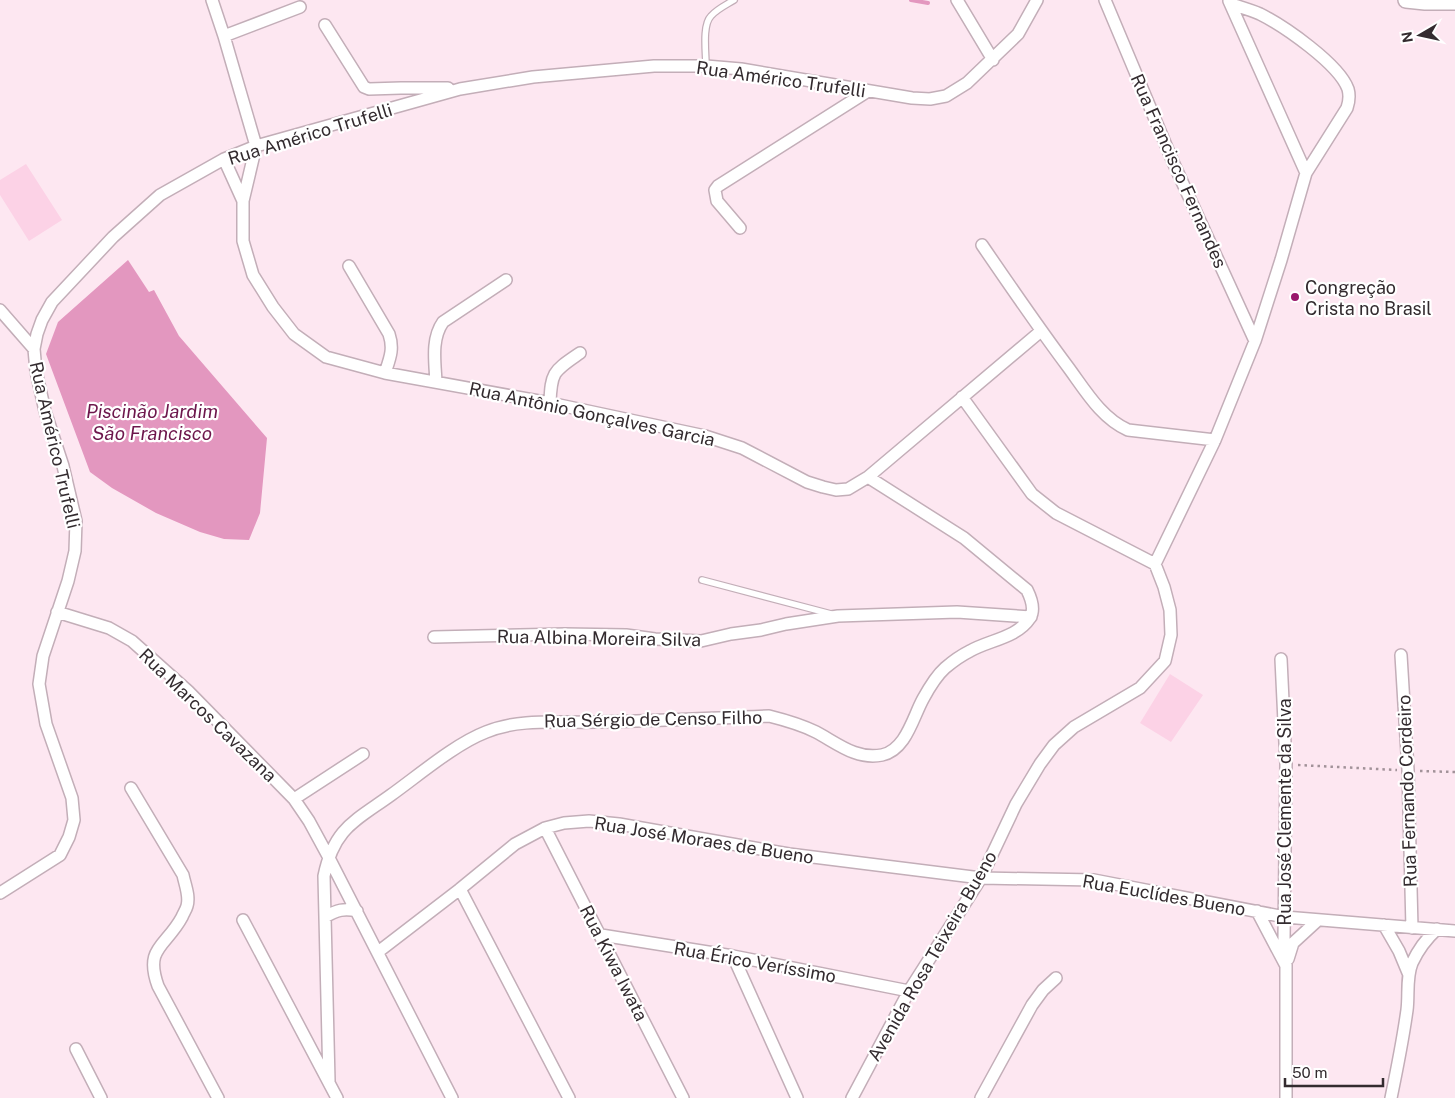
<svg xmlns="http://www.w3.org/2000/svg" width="1455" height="1098" font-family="'Public Sans',sans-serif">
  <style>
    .green { fill: #fcd2e6 }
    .water { fill: #e397bf }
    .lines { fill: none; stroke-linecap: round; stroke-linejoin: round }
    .stream { stroke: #e397bf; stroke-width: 4 }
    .lane-casing { stroke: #c3aeb8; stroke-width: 8 }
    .street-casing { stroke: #c3aeb8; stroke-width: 14 }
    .secondary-casing { stroke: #c3aeb8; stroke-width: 18 }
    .path { stroke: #a29299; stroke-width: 2.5; stroke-dasharray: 2.5 4; stroke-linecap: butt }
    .lane { stroke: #fff; stroke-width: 5.5 }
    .street { stroke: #fff; stroke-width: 11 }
    .secondary { stroke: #fff; stroke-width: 15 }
    .poi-dot { fill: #99166b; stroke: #fff; stroke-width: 2 }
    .labels { text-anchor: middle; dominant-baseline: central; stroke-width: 4.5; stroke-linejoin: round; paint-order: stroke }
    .street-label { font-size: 18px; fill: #332b2f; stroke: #fff }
    .poi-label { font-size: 18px; fill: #332b2f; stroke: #fff; text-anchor: start }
    .water-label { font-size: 19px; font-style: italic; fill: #6d164c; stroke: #fff }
  </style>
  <rect width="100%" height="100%" fill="#fde7f1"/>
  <path class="green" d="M26,164L62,220L29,241L0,195V180Z
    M1170,674L1203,695L1171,742L1140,723Z"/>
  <path class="water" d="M128,260L149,292L154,290L179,336L267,438L260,513L249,540L224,539L200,532L156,513L112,488L90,472L46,354L58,322Z"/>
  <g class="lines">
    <path class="stream" d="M911,0L928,3"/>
    <g class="lane-casing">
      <path id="lane" d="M706,66C706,53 702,25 711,16C717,9 726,5 734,0
        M702,580L831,614"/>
    </g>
    <g class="street-casing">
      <path id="street" d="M212,0L224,36L256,146L243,201V241L253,275L273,307L294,334L326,357L385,373L550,403L705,436L742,448L807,482L823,487L836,490L848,489L868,477L1041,331
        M957,0L993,60
        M1105,0L1173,162L1255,341
        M1229,1L1306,173
        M325,25L364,87L369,89L401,88H448
        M224,36L300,7
        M224,159L243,201
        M740,228L717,201L715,190L718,186L868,91
        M982,245C1010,286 1038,327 1068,367C1085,390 1101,418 1128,430L1215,440
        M349,266L389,334C394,349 390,358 385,373
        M0,310L34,349
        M436,382C435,362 431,339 443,322L506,280
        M962,397L1032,494L1056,513L1155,564
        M550,403C551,371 554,371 580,353
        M57,612L109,628L132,641L188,691L294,799L309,821L328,856L452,1098
        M434,637L565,634L626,635L655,639L701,641L731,634L761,630L786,624L838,616L957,612L1031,617
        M1401,655L1408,770L1412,928
        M1281,659L1286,764L1284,939L1286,965V1098
        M131,788L183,875C185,885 190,896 187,906C186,910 183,914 182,917C166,947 144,947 158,986L218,1098
        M294,799L363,754
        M545,828L683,1098
        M460,889L569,1098
        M0,893L60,855L69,837L74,820L72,798L46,724L39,684L43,656L68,581L75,551L76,521L63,466L45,411L36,371L34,349L37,334L42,320L52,302L113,237L160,195L224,159L256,146L460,89L533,77L654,66H706L741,69L912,98L930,99L946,96L967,83L1018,34L1037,0
        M1257,911L1285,964
        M325,917C337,910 344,908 357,911
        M243,920L337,1098
        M1384,925L1399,951L1409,975
        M601,935L733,956L909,991
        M378,952L460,889L515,844L545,828L564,823L589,821L619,824L789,854L981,878L1094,880L1285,917L1455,931
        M733,956L797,1098
        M1288,959L1293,943L1317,921
        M76,1049L101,1098
        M329,1081L324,876C334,828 355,821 391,795C419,775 455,744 486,732C520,718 558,723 595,722C653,721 711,718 769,716C785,720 800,724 816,732C837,743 856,760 882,755C906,750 913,717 923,699C929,688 936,676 945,668C952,662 962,655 970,651C989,640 1017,638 1030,618C1035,610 1031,598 1027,590L964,538L868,477
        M852,1098L909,991L981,878L1016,804L1040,764L1054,745L1074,727L1140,688L1165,661L1171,635L1170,610L1164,587L1155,564L1215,440L1255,341L1281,260L1306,173L1347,108C1349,102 1350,96 1348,89C1339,64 1284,26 1260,14C1251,10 1240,7 1231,4
        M981,1098L1032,1005L1043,990L1056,978
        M1391,1098C1397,1069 1403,1039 1407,1010C1409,995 1406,977 1412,963C1418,950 1426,939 1437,929"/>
    </g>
    <g class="secondary-casing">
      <path id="secondary" d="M1406,0L1425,2H1455"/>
    </g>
    <path class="path" d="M1298,765L1397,770
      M1420,771L1455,772"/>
    <use href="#lane" class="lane"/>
    <use href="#street" class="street"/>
    <use href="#secondary" class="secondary"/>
  </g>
  <circle class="poi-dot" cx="1295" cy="297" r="5"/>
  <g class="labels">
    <g class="street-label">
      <text transform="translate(781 79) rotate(8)">Rua Américo Trufelli</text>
      <text transform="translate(310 134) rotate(-17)">Rua Américo Trufelli</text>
      <text transform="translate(1179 171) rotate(66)">Rua Francisco Fernandes</text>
      <text transform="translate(592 414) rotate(12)">Rua Antônio Gonçalves Garcia</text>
      <text transform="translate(55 445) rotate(77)">Rua Américo Trufelli</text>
      <text transform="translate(599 638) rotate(1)">Rua Albina Moreira Silva</text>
      <text transform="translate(208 715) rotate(44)">Rua Marcos Cavazana</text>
      <text transform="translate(653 719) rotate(-1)">Rua Sérgio de Censo Filho</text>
      <text transform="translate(1407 791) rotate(-92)">Rua Fernando Cordeiro</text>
      <text transform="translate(1284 812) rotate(-90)">Rua José Clemente da Silva</text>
      <text transform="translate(704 840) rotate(9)">Rua José Moraes de Bueno</text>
      <text transform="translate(1164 895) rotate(10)">Rua Euclídes Bueno</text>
      <text transform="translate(932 956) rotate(-60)">Avenida Rosa Teixeira Bueno</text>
      <text transform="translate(755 962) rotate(10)">Rua Érico Veríssimo</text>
      <text transform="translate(614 963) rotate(63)">Rua Kiwa Iwata</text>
    </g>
    <g class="poi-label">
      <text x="1305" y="287">Congreção<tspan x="1305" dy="21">Crista no Brasil</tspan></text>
    </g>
    <g class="water-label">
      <text x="152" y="411">Piscinão Jardim<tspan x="152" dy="22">São Francisco</tspan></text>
    </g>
  </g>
  <g transform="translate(1420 35) rotate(261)" stroke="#ffffff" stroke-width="4" paint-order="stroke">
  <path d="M0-4L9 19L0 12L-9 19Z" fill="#332b2f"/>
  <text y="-8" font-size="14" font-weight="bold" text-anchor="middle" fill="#332b2f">N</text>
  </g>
  <path d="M1285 1078v8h98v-8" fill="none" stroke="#332b2f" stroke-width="2.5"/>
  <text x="1292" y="1078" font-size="15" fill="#332b2f" stroke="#ffffff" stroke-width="4" paint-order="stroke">50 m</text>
</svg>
